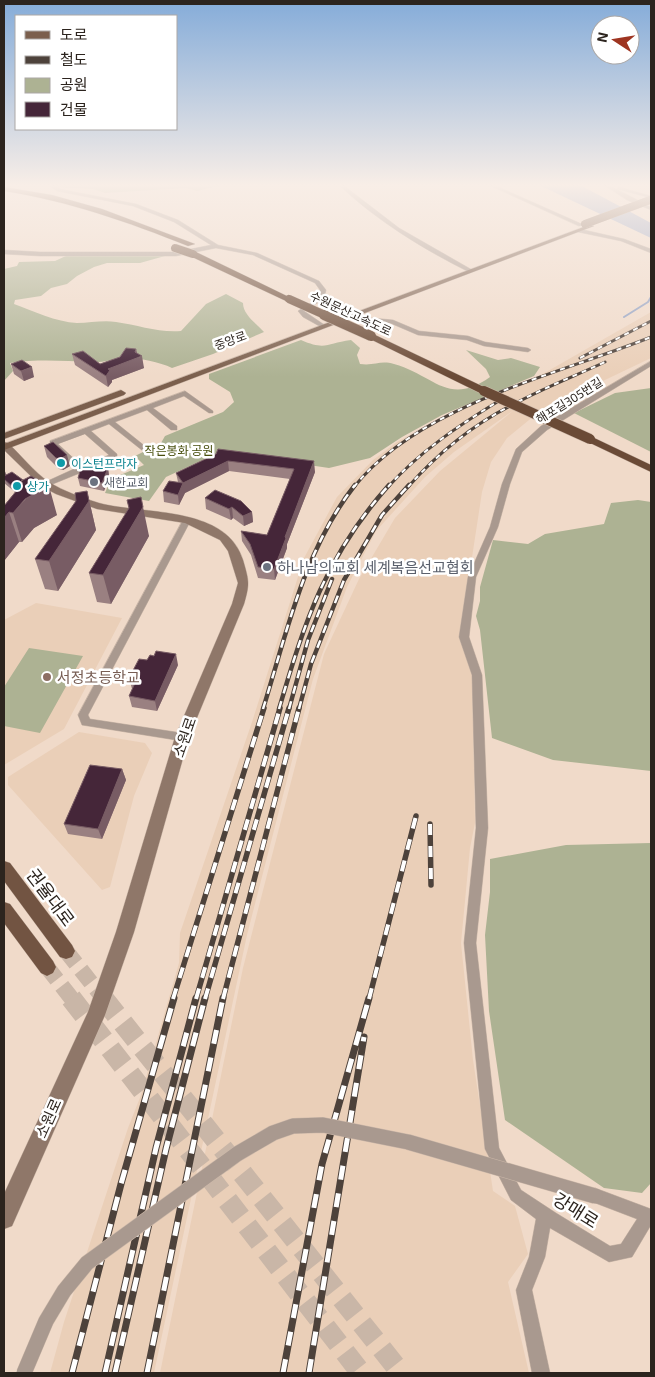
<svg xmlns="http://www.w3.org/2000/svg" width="655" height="1377" font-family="'Exo 2','Noto Sans KR',sans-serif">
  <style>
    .built { fill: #eacfb8 }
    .green { fill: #adb293 }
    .water { fill: #90a0c3 }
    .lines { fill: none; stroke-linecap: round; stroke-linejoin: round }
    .stream { stroke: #90a0c3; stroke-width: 2 }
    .trunk-tunnel-far1 { stroke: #c9b6a7; stroke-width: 16; stroke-dasharray: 16 8; stroke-linecap: butt }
    .trunk-tunnel { stroke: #c9b6a7; stroke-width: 21; stroke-dasharray: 21 11; stroke-linecap: butt }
    .minor-casing { stroke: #cdb9aa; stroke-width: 1 }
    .secondary-casing { stroke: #cdb9aa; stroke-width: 1 }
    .primary-casing { stroke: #cdb9aa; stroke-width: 1 }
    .trunk-casing { stroke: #cdb9aa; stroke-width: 1 }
    .motorway-casing { stroke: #cdb9aa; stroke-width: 1 }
    .minor { fill: #a9998f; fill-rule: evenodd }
    .secondary { fill: #8f7769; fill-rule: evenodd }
    .primary { fill: #7b5f4d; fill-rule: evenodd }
    .trunk { fill: #725442; fill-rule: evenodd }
    .motorway { fill: #6a4a36; fill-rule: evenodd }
    .rail-far3-casing { stroke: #4d423b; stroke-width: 3 }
    .rail-far2-casing { stroke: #4d423b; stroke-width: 4.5 }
    .rail-far1-casing { stroke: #4d423b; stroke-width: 5.5 }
    .rail-casing { stroke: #4d423b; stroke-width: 7 }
    .rail-far3 { stroke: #fff; stroke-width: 2; stroke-dasharray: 5; stroke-linecap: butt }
    .rail-far2 { stroke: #fff; stroke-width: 2.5; stroke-dasharray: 8; stroke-linecap: butt }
    .rail-far1 { stroke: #fff; stroke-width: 4; stroke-dasharray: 11; stroke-linecap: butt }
    .rail { stroke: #fff; stroke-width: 5; stroke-dasharray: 14; stroke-linecap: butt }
    .minor-bridge-casing { stroke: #cdb9aa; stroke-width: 16; stroke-linecap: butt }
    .primary-bridge-casing { stroke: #cdb9aa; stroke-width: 8; stroke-linecap: butt }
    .motorway-bridge-far1-casing { stroke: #cdb9aa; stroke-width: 9; stroke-linecap: butt }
    .motorway-bridge-casing { stroke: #cdb9aa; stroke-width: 11; stroke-linecap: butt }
    .minor-bridge { stroke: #a9998f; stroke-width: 15 }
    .primary-bridge { stroke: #7b5f4d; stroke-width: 8 }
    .motorway-bridge-far1 { stroke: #6a4a36; stroke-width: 8 }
    .motorway-bridge { stroke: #6a4a36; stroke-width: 10 }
    .wall { fill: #9a8081 }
    .shaded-wall { fill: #785c64 }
    .building { fill: #452639; stroke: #785c64 }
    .culture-dot { fill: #0f9aa8; stroke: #fff; stroke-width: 2 }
    .worship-dot { fill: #6b7280; stroke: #fff; stroke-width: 2 }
    .education-dot { fill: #8d6e63; stroke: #fff; stroke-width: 2 }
    .labels { text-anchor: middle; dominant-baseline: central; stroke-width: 5; stroke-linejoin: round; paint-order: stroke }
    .far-street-label { font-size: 12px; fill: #2c241e; stroke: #fff }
    .far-park-label { font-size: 12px; fill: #484e0d; stroke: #fff }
    .far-culture-label { font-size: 12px; fill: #0d838f; stroke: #fff; text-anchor: start }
    .far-worship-label { font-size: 12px; fill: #5b616d; stroke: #fff; text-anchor: start }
    .worship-label { font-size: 15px; fill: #5b616d; stroke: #fff; text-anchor: start }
    .education-label { font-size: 15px; fill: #785e54; stroke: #fff; text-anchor: start }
    .street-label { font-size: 15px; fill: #2c241e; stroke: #fff }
    .near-street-label { font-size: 18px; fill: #2c241e; stroke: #fff }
  </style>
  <rect width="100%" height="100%" fill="#f0dac9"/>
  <path class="built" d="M651,312V358L540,411L507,438L491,462L482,492L460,636L472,674L475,823L470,848L461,943L473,1060L493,1191L515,1206L528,1254L508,1282L529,1373H160L243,968L324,654L359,579L395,518L440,471L514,410L454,452L425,477L376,531L347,587L313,679L247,935L154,1373H50L64,1322L128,1128L141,1095L179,963L180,933L252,722L304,558L337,497L373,460L397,442L453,412L541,375Z
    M36,603L122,618L64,729L4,765V620Z
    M79,732L145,743L152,753L134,796L110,887L102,890L8,785V777Z"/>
  <path class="green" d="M55,185H222L197,191L186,188L105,193L93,189L56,187Z
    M172,254L140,263H107L94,267L77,276L67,284L51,288L41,296L15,300L14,304C33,311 56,322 77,323C90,323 103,320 116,322C138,325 159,333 181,331L206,304L226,294L243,303C243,315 257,324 264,332L213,354L172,368C160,362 139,358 126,358C114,359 102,363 91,362C64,361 37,359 10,363L13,371L4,381V269L17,266L19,262L55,261L68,255Z
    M301,340C326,351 327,343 351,340L360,348L357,355L360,364C375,366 380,360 394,364C434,375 448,407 490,377L486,369L466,350L498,360L511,358L540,367L534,376L442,415L402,437L370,458L329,468L220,452L166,477L149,501L105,493L111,479L144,465L135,456L161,443L165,436L223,412L234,402L230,392L209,379V374Z
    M651,388V452L574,413L615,393Z
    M638,500L651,502V771L553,760L492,738L480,630L476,616L480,601V587L493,540L528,544L545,534L604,524L611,503Z
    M29,648L83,656L40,733L4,726V687Z
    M651,843V1183L642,1193L604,1188L505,1120L489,1011L485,935L490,892V859L566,845Z"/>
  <path class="water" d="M539,185H580L651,223V238Z"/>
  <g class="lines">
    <path class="stream" d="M624,317L648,302L651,297"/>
    <path class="trunk-tunnel-far1" d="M66,951L104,999
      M47,967L72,999"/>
    <path class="trunk-tunnel" d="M71,998L361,1373
      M103,998L401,1373"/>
    <g class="minor-casing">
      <path id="minor" d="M50,185H54L60,189L136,204L178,220L218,245L257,253L319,281L326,290L324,299L304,311L326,326L321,327L303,317L298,311L318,298L320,290L315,283L253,255L216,248L176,256H40L4,254V250L40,252H176L211,245L174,222L133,206L57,191Z
        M339,185H343L399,228L474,271L469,272C423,249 377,221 339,185Z
        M489,185H494L584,225L579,226Z
        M604,185C610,184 642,203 651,207V210L627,200Z
        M619,187L651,196V198L617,189Z
        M580,229L624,239L651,249V253L621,241L578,232Z
        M350,313L361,317L393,320L419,331L468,336L485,342L528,348L531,350L528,352L484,346L467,340L418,335L390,323L360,321L348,316L347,315Z
        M651,361V366L547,430L522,452L510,484L498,527L476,577L469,637L482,675L488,828L476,943L499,1148L521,1190L556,1213L610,1246L621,1244L637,1219L590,1201L587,1196L590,1191L595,1188L651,1209V1225L632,1257L609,1262L550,1228L545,1257L532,1290L550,1373H532L516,1290L529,1257L536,1219L511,1200L485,1149L464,943L476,828L472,675L459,637L468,577L490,527L502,484L516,449L541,426Z
        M185,391L213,411V413H209L184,396L153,408L177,426V430H171L147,410L115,422L146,447V451H143L109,424L91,431L117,454V458L48,486H42L41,484L76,468L50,445V441ZM85,434L109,455L82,466L58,444Z
        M184,518H190L191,520L88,715L90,719L182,733L186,734L187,737L186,740L182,741L82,725L78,715Z"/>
    </g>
    <g class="secondary-casing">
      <path id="secondary" d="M4,442L8,443C21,455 34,472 49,482C63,491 83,498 99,503C143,515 226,505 243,560C249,581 250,583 244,604L189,737L134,932L105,1015L12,1226L4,1229V1194L88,1012L116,932L175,737L232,604L238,583L228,551L220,540L185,523L97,509L56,494L41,486L4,450Z"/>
    </g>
    <g class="primary-casing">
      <path id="primary" d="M589,225L594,226L4,450V444Z
        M121,390L126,393L124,395L4,439V433Z"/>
    </g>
    <g class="trunk-casing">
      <path id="trunk" d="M4,861L10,863L72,945L75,951L72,957L66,959L60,957L4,881Z
        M4,902L10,904L53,961L56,967L53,973L47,976L41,973L4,923Z"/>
    </g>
    <g class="motorway-casing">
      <path id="motorway" d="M4,187L52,195L102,209L195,244L188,246C128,222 68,201 4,191Z
        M190,252H196L293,299L286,301L190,256Z
        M371,333L488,389L489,391L488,393H480L368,338V334Z
        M590,436L651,465V472L586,441L585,439Z"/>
    </g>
    <use href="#minor" class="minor"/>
    <use href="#secondary" class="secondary"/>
    <use href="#primary" class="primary"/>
    <use href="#trunk" class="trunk"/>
    <use href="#motorway" class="motorway"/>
    <g class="rail-far3-casing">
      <path id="rail-far3" d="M580,358L651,321
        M354,487C419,405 557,375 651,337
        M388,487C420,451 461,424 502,399
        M408,487C437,454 474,424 514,404C543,388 575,376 605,362"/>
    </g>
    <g class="rail-far2-casing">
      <path id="rail-far2" d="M263,709C287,632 304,550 355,485
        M279,709C305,620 326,556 389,485
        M289,709L308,640L332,579
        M299,709L311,664L344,580L382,515L409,485"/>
    </g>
    <g class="rail-far1-casing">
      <path id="rail-far1" d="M430,824L431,885
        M173,999L264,708
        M196,999L280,708
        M205,999L289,708
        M223,999L299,708
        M369,999L416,816"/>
    </g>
    <g class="rail-casing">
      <path id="rail" d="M72,1373L121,1184L174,998
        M105,1373L156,1148L196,998
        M115,1373L166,1149L205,998
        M147,1373L223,998
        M283,1373L322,1164L369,998
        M309,1373L364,1037"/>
    </g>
    <use href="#rail-far3" class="rail-far3"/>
    <use href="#rail-far2" class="rail-far2"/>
    <use href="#rail-far1" class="rail-far1"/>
    <use href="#rail" class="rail"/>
    <g class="minor-bridge-casing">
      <path id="minor-bridge" d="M24,1373L46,1321L64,1291L87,1263L237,1154L273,1133L293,1126L323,1125L408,1142L595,1196"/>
    </g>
    <g class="primary-bridge-casing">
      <path id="primary-bridge" d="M585,224L650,200"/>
    </g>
    <g class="motorway-bridge-far1-casing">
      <path id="motorway-bridge-far1" d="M175,248L193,254
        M289,299L327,316"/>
    </g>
    <g class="motorway-bridge-casing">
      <path id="motorway-bridge" d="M324,315L371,336
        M484,391L590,439"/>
    </g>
    <use href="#minor-bridge" class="minor-bridge"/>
    <use href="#primary-bridge" class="primary-bridge"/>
    <use href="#motorway-bridge-far1" class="motorway-bridge-far1"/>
    <use href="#motorway-bridge" class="motorway-bridge"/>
  </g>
  <path class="wall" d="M136,349L137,353L144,368L112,380V382L108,387L75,365L72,354L100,364L120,357Z
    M11,364L34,377L24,381L14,374Z
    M44,446L70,466L63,470L59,469L47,457Z
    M216,454L315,472L287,544V548L275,580L258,578L251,555L242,541L241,531L267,535L290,479L229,471L185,493L179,505L164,502L163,491L178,482L176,473Z
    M4,468L6,475L12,472L57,515L34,528L22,542H19L4,561V506L15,492L4,483Z
    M108,468L109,476L104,491L80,486L78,478Z
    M87,491L96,530L58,591L45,589L35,559Z
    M205,498L252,512L253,522L244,526L233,518L231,520L206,509Z
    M127,500L149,536L111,604L97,602L89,573L129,509Z
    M178,665L157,711L132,707L129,696L132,689L129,678Z
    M122,769L126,780L102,839L68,834L64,824Z"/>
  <path class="shaded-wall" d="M136,349L138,358L142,356L144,368L112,380V382L108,387L106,376L108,369L135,352Z
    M32,367L34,377L24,381L21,371Z
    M67,455L70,466L63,470L60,459Z
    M228,461L229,471L185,493L179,505L178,495L183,483Z
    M314,461L315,472L287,544V548L275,580L274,569L285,537Z
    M4,468L7,478L4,479Z
    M108,468L109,476L104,491L102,483Z
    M49,486L57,515L34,528L22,542L13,513L26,499Z
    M87,491L96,530L58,591L49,561Z
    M143,507L149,536L111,604L103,575Z
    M232,507L233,518L231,520L229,509Z
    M9,512L19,542L4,561V518Z
    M252,512L253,522L244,526L243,516Z
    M176,654L178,665L157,711L155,701Z
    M122,769L126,780L102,839L98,829Z"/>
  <path class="building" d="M126,348L136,349L135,352L142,356L108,369L110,370L106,376L72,354L83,351L100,364L120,357Z
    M22,360L32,367L21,371L11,364Z
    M53,442L67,455L60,459L56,458L44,446Z
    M218,449L314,461L285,537L286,538L274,569L258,567L250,544L241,531L267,535L294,469L228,461L183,483L178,495L163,491L169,481L183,483L176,473L216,454Z
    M98,461L108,468L102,483L78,478L80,471Z
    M12,472L23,480L21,481L22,484L15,487V489L4,479V476Z
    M31,476L49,486L25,499L13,513L9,512L4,518V506L18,489L15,487L23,483L21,481Z
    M215,490L241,501L252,512L243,516L232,507L229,509L205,498Z
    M87,491L89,501L49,561L35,559L76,501L75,493Z
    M141,497L143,507L103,575L89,573L129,508L127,500Z
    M156,651L176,654L155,701L129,696L137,679L129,678L139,659L147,660L150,655L154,656Z
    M90,765L122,769L98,829L64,824Z"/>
  <linearGradient id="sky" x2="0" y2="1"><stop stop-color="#85acd9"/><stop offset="0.49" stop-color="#f8eee7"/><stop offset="1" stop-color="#f8eee7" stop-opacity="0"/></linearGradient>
  <rect width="655" height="377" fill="url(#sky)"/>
  <g class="culture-dot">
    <circle cx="61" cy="463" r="5"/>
    <circle cx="17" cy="486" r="5"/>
  </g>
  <g class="worship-dot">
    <circle cx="94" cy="482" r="5"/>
    <circle cx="267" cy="567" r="5"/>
  </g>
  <circle class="education-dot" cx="47" cy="677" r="5"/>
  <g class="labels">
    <g class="far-street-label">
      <text transform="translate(351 313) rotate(25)">수원문산고속도로</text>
      <text transform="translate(230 340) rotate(-20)">중앙로</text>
      <text transform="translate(569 400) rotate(-32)">해포길305번길</text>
    </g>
    <g class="far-park-label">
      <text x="179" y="450">작은봉화 공원</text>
    </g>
    <g class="far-culture-label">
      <text x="71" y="463">이스턴프라자</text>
      <text x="27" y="486">상가</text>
    </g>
    <g class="far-worship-label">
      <text x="104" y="482">새한교회</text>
    </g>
    <g class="worship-label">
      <text x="277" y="567">하나남의교회 세계복음선교협회</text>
    </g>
    <g class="education-label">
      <text x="57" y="677">서정초등학교</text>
    </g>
    <g class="street-label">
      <text transform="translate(184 737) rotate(-71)">소원로</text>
      <text transform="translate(48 1118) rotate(-66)">소원로</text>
    </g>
    <g class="near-street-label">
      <text transform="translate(51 897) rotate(53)">권율대로</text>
      <text transform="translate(576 1210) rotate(32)">강매로</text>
    </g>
  </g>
  <rect width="655" height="1377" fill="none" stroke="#2c241e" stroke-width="10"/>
  <rect x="15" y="15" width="162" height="115" fill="#ffffff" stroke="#aba7a5"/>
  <rect x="25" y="31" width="25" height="8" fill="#7b5f4d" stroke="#aba7a5"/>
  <text x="60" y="40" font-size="15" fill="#2c241e">도로</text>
  <rect x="25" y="56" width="25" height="8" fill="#4d423b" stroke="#aba7a5"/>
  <text x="60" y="65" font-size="15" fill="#2c241e">철도</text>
  <rect x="25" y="78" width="25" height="15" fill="#adb293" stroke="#aba7a5"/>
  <text x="60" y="90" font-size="15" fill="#2c241e">공원</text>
  <rect x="25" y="102" width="25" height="15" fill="#452639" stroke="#aba7a5"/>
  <text x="60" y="115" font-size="15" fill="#2c241e">건물</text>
  <g transform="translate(615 40) rotate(282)"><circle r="24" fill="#ffffff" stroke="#aba7a5"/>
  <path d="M0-4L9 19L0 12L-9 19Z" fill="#9e3521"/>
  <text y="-8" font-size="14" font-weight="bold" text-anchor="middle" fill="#2c241e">N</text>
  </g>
</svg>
